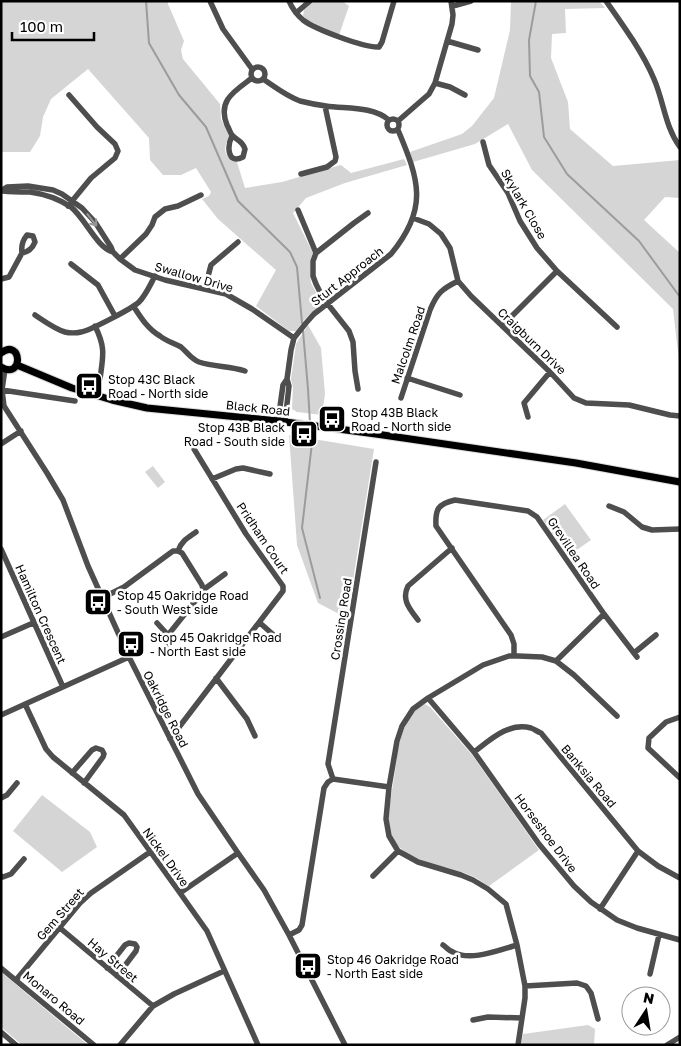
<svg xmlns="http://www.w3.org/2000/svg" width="681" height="1046" font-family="'Golos Text',sans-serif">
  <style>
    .green { fill: #d5d5d5 }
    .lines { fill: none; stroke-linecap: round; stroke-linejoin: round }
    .stream { stroke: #9c9c9c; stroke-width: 2 }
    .major-casing { stroke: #dbdbdb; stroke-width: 9 }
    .minor { stroke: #4e4e4e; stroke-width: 5.5 }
    .major { stroke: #000; stroke-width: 7 }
    .oneway { stroke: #959595 }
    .labels { text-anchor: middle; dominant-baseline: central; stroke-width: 5; stroke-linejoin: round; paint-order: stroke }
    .street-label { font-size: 12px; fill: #000; stroke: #fff }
    .poi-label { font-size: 12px; fill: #000; stroke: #fff; text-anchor: start }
  </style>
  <rect width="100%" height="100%" fill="#fff"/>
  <path class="green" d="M1,1H168V4L184,41L181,50L183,59L220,104L221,119L229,136C223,149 223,157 237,162L245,188L282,182L341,165L351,173L404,159L407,165L345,183L306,198L293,213L313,253L310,260V272L311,283L319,298L318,307L304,320L296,331H289L256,306L276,270L218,219L202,199L209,196L211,192L196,168L181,175H163L150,160L149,138L88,69L51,99L43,117L40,136L30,152H1Z
    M314,1H342L349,6L339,35L307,20L303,16L304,10Z
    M511,1H599L605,8L565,9L566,33L552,34L551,58L568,102L570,129L613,166L680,160V198L665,197L644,220L680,253V369L673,309L532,170L508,124L475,144L413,162L410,152L462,134L472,126L494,98L510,30Z
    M308,325L321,348L325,394L322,415L297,412L292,409L293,387L291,379L296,344Z
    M289,435L374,449L347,618L318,603L297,545Z
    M153,466L165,482L158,488L145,472Z
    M565,504L591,540L568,556L543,520Z
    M425,704L430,707L473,756L539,850L489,886C483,883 478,878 472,876C442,862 386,864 389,817C390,797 395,776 397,756C400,738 406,713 425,704Z
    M42,795L90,832L97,847L62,872L13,831Z
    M1,972L88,1045H22L1,1027Z
    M588,1025L595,1029L594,1045H521L523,1034Z"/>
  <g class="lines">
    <path class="stream" d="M146,1L149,43L179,95L206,127L238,201L290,252L297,267L302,323
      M536,1L529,40L530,76L539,92L544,137L567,174L639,241L680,297
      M303,331L308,389L310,423
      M310,428L312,443L302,528L320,598"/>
    <g class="major-casing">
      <path id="major" d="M1,353C22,337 24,381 1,367
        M17,365L72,388L112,400L147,408L278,421L376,434L576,463L680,482"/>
    </g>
    <path class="minor" d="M210,1L223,29L252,69
      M289,1C292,8 297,15 303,20C315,29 364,48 379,47L382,42L394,1
      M606,1C623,25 643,53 654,79C664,102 665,127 680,147
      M453,6L471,1
      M296,13L310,1
      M447,41L478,50
      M251 74a7 7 0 1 1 14 0a7 7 0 1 1-14 0Z
      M263,79C275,87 286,96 300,101C308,103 318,105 326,106C347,109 372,106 389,120
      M435,83L450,87L465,95
      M387 125a6 6 0 1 1 12 0a6 6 0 1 1-12 0Z
      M398,121L429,94L435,83L452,24L453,15L451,1
      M232,136C227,146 227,165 243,157L245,149C242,140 237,141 232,135C230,133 229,128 227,125C217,100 235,91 252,78
      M483,142L489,165L508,193L520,221L537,248L557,271L617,327
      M301,174L327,167L335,161L336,157L325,106
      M1,191L7,187L28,186L53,190L62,194L82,208L95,222L111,247L113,252L120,259L135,270L165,280L226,294L252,309L294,338
      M3,191C12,192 21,192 30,192C45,194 59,199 71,207C85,218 97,248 113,252
      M68,206L91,178L115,158L118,151L115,144L97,127L69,95
      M298,210L316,253
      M413,218L429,224L441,234L450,248L458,281L471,296L550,372L574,398L586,403L629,405L670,415L680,416
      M120,259L146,234L152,225L155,217L165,209L178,206L201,195
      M71,264L98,285L115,316
      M1,279L9,277L22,253C29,252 33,247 35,242L33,236L27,235C22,241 21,246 22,253
      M205,288L211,265L238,242
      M134,307C141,318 148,329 160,336C166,341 174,343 181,347C187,352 191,359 199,362C214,367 230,366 245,371
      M35,315C44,321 55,329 65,332C69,333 77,333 81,332C89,331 133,308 139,302C146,295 150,285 155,276
      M95,326C106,348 103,356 100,379
      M502,326L557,271
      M5,369L2,390L4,406L47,473L63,500L88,566L129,657L198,794L238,853L264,890L289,935L345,1045
      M407,378L460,395
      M358,389L355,371L353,342L349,331L323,298L316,284L313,276V261L316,253L354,223L368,213
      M2,390L75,401
      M401,398L430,310C437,293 442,289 458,281
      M528,417L524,403L550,372
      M278,421L283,385L287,379L291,350L294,338L306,323L314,314L391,254C429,208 419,180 398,130
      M285,422L289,386L287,379
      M1,444L21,431
      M212,479L236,469L243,468L270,474
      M609,506L624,512L642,527L652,530L680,529
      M1,549L63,687
      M178,551C181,541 189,537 196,532
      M203,590L225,574
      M102,598L124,587L173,551H178L182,553L202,585L203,590L200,595L168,635L167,640L171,651
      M418,620C410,609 401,600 408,586L452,548
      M157,623L168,635
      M260,623L277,638
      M1,637L33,623
      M634,653L656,635
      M514,656V644L511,635L436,526C435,509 438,504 455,500L528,511L537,517L604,614L637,657
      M556,661L604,614
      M216,678L247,719L255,736
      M428,698L474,752L539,844L574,886L591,902L617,920L637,928L680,940
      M25,704L46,749L53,757L124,815L180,893L207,931L258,1045
      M1,715L129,657
      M680,717L666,722L649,738L648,748L680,778
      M170,739L283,591V586L246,534L194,449V441
      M474,752C490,740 508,722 531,728C534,729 538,732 541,733L638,851L658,866L680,878
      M72,773L92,750L96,748L102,750L104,754L103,757L84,783
      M333,779L328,764L376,462
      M1,798L7,795L17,783
      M1,876L3,877L11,874L24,859
      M373,876L398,851
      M180,893L238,853
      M600,909L638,851
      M60,928L153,1006
      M289,935L299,930L302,925L324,788L328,782L333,779L389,787
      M443,945C446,947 449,951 453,952C470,962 499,950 517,945
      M1,968L94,1045
      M107,968L125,945L129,943L135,944L137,947L136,951L117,976
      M650,974L659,935
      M16,980L80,903L91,893L150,852
      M525,986L577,983L586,986L591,993L598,1019
      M473,1020L488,1017L522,1018
      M1,1032L16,1045
      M120,1045L153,1006L174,994L224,971
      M518,1045L525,998V986L517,945L506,904L488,889L473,880L461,875L418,862L398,851L389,836L386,819L389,787L397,741L402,726L413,709L428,698L483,665L509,656H518L542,657L556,661L574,675L617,716
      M667,1045L680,1037"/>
    <use href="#major" class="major"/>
  </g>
  <defs><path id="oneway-shaft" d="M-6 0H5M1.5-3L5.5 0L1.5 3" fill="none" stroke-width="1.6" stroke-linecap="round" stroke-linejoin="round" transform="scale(1.25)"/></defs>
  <use class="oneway" href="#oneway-shaft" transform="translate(92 220) rotate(52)"/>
  <defs>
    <g id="bus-square" transform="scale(1.4375)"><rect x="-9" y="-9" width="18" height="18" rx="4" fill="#000" stroke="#fff"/><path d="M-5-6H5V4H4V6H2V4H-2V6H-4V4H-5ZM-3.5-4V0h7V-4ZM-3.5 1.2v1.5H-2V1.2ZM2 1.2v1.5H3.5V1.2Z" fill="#fff"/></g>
  </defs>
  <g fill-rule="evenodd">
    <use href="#bus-square" x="89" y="386"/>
    <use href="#bus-square" x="332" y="419"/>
    <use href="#bus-square" x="304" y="434"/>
    <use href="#bus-square" x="98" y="602"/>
    <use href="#bus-square" x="131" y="644"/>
    <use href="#bus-square" x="308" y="966"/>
  </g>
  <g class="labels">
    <g class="street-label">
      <text transform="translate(524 204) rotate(60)">Skylark Close</text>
      <text transform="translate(347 276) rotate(-38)">Sturt Approach</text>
      <text transform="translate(194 277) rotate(16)">Swallow Drive</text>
      <text transform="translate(532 341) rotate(44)">Craigburn Drive</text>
      <text transform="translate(408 345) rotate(-71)">Malcolm Road</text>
      <text transform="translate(258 408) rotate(6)">Black Road</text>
      <text transform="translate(263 538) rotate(56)">Pridham Court</text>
      <text transform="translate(574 553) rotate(56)">Grevillea Road</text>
      <text transform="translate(41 614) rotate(66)">Hamilton Crescent</text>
      <text transform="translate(341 619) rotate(-81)">Crossing Road</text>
      <text transform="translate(166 709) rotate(63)">Oakridge Road</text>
      <text transform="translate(589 776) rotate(50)">Banksia Road</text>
      <text transform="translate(546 833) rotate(53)">Horseshoe Drive</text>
      <text transform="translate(166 857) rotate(54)">Nickel Drive</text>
      <text transform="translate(60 914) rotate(-49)">Gem Street</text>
      <text transform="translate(113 960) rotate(40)">Hay Street</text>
      <text transform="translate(54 998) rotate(40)">Monaro Road</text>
    </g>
    <g class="poi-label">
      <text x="108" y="379">Stop 43C Black<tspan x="108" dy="14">Road - North side</tspan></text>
      <text x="351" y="412">Stop 43B Black<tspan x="351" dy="14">Road - North side</tspan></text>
      <text x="285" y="427" text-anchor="end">Stop 43B Black<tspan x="285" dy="14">Road - South side</tspan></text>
      <text x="117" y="595">Stop 45 Oakridge Road<tspan x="117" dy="14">- South West side</tspan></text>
      <text x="150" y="637">Stop 45 Oakridge Road<tspan x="150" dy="14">- North East side</tspan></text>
      <text x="327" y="959">Stop 46 Oakridge Road<tspan x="327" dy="14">- North East side</tspan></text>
    </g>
  </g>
  <rect width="681" height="1046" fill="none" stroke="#000000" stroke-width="5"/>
  <g transform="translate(646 1011) rotate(12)"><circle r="24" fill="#ffffff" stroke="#999999"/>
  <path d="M0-4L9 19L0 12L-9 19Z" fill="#000000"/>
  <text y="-8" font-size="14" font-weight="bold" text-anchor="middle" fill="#000000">N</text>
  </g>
  <path d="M12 32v8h82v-8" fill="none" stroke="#000000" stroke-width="2.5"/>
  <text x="20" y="32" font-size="15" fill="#000000" stroke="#ffffff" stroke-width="4" paint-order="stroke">100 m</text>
</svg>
